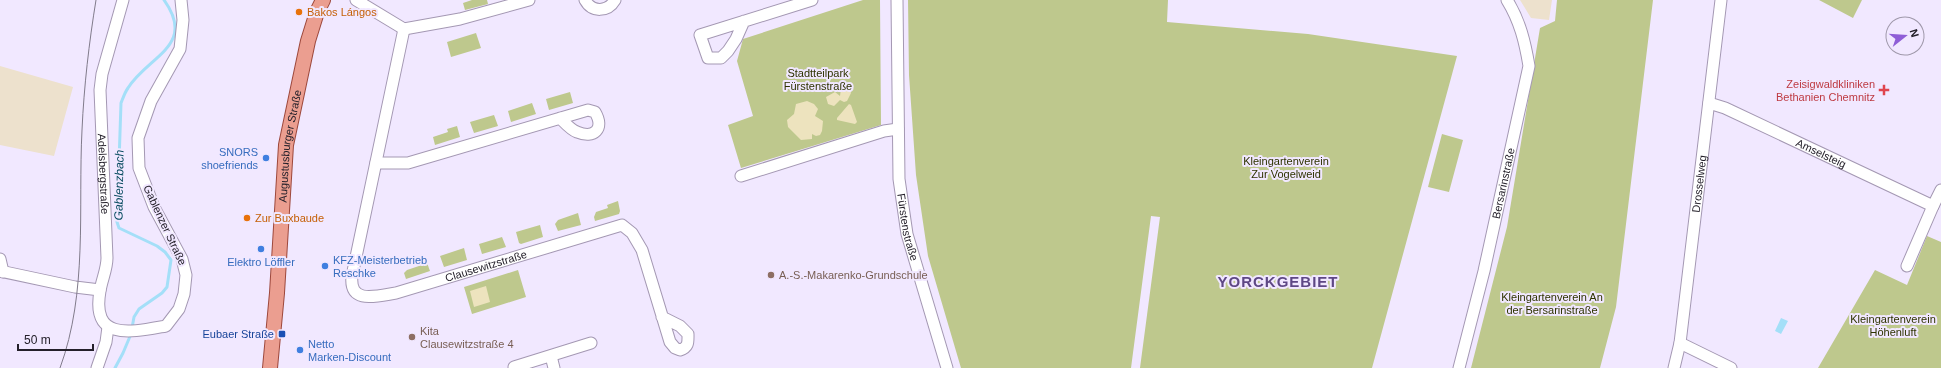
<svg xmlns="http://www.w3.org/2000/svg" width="1941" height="368" font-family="Arial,sans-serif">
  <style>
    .industrial { fill: #ede1cd }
    .green { fill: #bec88d }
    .sand { fill: #ede3be }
    .water { fill: #a4dff8 }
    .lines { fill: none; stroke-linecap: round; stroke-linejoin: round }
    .stream { stroke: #a4dff8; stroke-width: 3 }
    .minor-casing { stroke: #a498b3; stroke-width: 13 }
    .major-casing { stroke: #9d483c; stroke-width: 16 }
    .minor { stroke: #fff; stroke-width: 11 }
    .major { stroke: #eb9e90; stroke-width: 14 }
    .tram { stroke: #817b8b; stroke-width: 1 }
    .food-dot { fill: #e8710a; stroke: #f1e8ff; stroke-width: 1.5 }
    .health-dot { fill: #e0444e; stroke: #f1e8ff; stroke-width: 1.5 }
    .shop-dot { fill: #3f7fe0; stroke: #f1e8ff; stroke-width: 1.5 }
    .education-dot { fill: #8d6e63; stroke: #f1e8ff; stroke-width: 1.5 }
    .transit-dot { fill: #1a4fb4; stroke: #f1e8ff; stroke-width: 1.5 }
    .labels { text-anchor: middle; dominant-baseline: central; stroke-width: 4; stroke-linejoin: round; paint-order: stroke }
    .food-label { font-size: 11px; fill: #c56008; stroke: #f1e8ff; text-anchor: start }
    .park-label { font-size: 11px; fill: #2e3300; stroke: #f1e8ff }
    .health-label { font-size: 11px; fill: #be3a42; stroke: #f1e8ff; text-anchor: end }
    .street-label { font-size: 11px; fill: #24202a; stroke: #f1e8ff }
    .shop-label { font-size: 11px; fill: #366cbe; stroke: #f1e8ff; text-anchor: start }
    .education-label { font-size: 11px; fill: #785e54; stroke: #f1e8ff; text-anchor: start }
    .transit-label { font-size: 11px; fill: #164399; stroke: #f1e8ff; text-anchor: end }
    .water-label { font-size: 12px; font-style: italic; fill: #074b60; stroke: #f1e8ff }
    .district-label { font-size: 15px; font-weight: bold; letter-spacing: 1px; fill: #5e4785; stroke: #f1e8ff }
  </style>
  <rect width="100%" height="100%" fill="#f1e8ff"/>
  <path class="industrial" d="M1520,0H1552L1549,20L1531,18Z
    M0,66L73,87L54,156L0,145Z"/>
  <path class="green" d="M472,0H487L488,4L465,10L463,3Z
    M863,0H880L881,125L741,168L728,125L753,116L737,61L743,39Z
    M908,0H1168L1167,22L1308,34L1457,56L1372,368H1140L1160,217L1151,216L1131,368H961L928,256L916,175L909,75Z
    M1557,0H1653L1616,307L1600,368H1471L1507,227L1540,28L1555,21Z
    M1819,0H1862L1853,18Z
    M476,33L481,48L451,57L447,42Z
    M570,92L573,103L549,110L546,99Z
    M532,103L536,114L511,122L508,111Z
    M494,115L498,126L474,133L470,122Z
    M457,126L460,137L435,145L433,137L448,132L447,129Z
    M1442,134L1463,140L1449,192L1428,187Z
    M618,201L620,211L619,214L595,221L594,217L596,212L608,208L607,205Z
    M578,213L581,225L558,231L555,224L558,220Z
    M540,225L543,237L521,244L519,243L516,232Z
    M1927,236L1941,242V368H1818L1875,270L1907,285Z
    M502,237L506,247L482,254L479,244Z
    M464,248L467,260L444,267L440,256Z
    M426,260L430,271L406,279L404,273L407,270L419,266L418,262Z
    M518,270L526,297L472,314L464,287Z"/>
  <path class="sand" d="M844,87L850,88L851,93L847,101L844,102L840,100L834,106L828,104L826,97L835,92L840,96L841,89Z
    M807,101L814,104L818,109L815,116L823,121L822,131L820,135L816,136L812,134V139L801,140L788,127L787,120L794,114L796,104Z
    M849,104L851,105L857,122L855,124L837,120V118Z
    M486,286L490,302L474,307L470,291Z"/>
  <path class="water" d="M1781,318L1788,321L1781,334L1775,331Z"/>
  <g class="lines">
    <path class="stream" d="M132,328L134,317L139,309L162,293L167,287L171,260L165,252L157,246L119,228L117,222L121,103C123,98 125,92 128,88C148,56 197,46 164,0
      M115,368L123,353L131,334"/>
    <g class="minor-casing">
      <g id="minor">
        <path id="s1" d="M123,0L102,74L100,90L107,258C107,269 102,279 100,291C91,342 132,332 166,326L179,309L184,294L186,275L182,259L154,207L139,168L138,138L151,101L180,49L183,20L181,0"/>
        <path d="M356,0L404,29L460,19L529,0"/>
        <path d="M585,0C592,13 608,12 615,0"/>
        <path id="s2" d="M897,0L899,179L907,234L947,368"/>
        <path d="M744,21L736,39L728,51L721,58H708L700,35L812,0"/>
        <path id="s3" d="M404,29L352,276C349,305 377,296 396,293L622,225L632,233L642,250L670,342L675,348L680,350C689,347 688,342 688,334L680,326L662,317"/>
        <path id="s4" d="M1709,103L1725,108L1933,206L1941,190"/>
        <path d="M376,163H408L588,110L595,112C605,129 594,139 577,132C571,130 565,123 560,118"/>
        <path d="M741,176L884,131L898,129"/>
        <path d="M0,259L3,272"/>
        <path d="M1907,266L1933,206"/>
        <path d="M0,271L75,287L100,290"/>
        <path d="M1680,343L1731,368"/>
        <path d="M551,356L554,368"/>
        <path d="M514,367L591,343"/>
        <path d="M97,368L106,342L108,327"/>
        <path id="s5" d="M1459,368L1484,271L1529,66C1525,42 1520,21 1507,0"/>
        <path id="s6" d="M1674,368L1680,343L1721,0"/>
      </g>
    </g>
    <g class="major-casing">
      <g id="major">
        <path id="s7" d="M270,368L277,293L286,145L308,41L317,12L323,0"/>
      </g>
    </g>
    <use href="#minor" class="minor"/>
    <use href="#major" class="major"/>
    <path class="tram" d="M60,368C88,292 78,209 82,130C84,86 89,43 96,0"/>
  </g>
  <g class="food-dot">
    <circle cx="299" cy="12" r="4"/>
    <circle cx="247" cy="218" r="4"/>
  </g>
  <path class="health-dot" d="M1882 84h4v4h4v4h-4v4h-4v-4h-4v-4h4z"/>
  <g class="shop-dot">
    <circle cx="266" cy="158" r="4"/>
    <circle cx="261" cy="249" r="4"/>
    <circle cx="325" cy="266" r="4"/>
    <circle cx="300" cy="350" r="4"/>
  </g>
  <g class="education-dot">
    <circle cx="771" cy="275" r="4"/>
    <circle cx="412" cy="337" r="4"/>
  </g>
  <rect class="transit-dot" x="278" y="330" width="8" height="8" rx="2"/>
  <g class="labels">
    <g class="food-label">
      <text x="307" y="12">Bakos Lángos</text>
      <text x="255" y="218">Zur Buxbaude</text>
    </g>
    <g class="park-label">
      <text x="818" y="73">Stadtteilpark<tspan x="818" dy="13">Fürstenstraße</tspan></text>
      <text x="1286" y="161">Kleingartenverein<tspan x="1286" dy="13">Zur Vogelweid</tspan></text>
      <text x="1552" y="297">Kleingartenverein An<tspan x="1552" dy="13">der Bersarinstraße</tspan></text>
      <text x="1893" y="319">Kleingartenverein<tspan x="1893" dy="13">Höhenluft</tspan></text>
    </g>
    <g class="health-label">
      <text x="1875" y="84">Zeisigwaldkliniken<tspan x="1875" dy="13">Bethanien Chemnitz</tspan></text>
    </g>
    <g class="street-label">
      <text stroke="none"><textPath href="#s7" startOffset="223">Augustusburger Straße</textPath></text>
      <text stroke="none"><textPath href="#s4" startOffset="123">Amselsteig</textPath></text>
      <text stroke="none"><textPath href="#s1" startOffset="177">Adelsbergstraße</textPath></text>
      <text stroke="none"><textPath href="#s5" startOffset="190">Bersarinstraße</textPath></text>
      <text stroke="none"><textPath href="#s6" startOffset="186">Drosselweg</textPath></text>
      <text transform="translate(165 225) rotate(65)">Gablenzer Straße</text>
      <text stroke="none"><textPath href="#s2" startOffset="228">Fürstenstraße</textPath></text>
      <text stroke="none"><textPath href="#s3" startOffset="405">Clausewitzstraße</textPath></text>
    </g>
    <g class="shop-label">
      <text x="258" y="152" text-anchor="end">SNORS<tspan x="258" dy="13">shoefriends</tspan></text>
      <text x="333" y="260">KFZ-Meisterbetrieb<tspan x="333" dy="13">Reschke</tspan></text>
      <text x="261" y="262" text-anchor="middle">Elektro Löffler</text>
      <text x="308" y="344">Netto<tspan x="308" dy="13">Marken-Discount</tspan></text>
    </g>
    <g class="education-label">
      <text x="779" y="275">A.-S.-Makarenko-Grundschule</text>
      <text x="420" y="331">Kita<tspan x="420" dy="13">Clausewitzstraße 4</tspan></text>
    </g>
    <g class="transit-label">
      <text x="274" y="334">Eubaer Straße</text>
    </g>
    <g class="water-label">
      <text transform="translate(119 185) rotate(-89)">Gablenzbach</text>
    </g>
    <g class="district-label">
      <text x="1278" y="281">YORCKGEBIET</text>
    </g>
  </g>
  <g transform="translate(1905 36) rotate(73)"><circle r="19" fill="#f1e8ff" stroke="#9f98aa"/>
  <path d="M0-3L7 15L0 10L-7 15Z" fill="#8f5ed7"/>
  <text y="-6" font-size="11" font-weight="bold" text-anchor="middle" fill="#24202a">N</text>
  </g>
  <path d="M18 344v6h75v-6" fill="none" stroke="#24202a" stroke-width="2"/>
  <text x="24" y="344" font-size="12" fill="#24202a" stroke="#f1e8ff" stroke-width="3" paint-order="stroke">50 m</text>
</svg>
